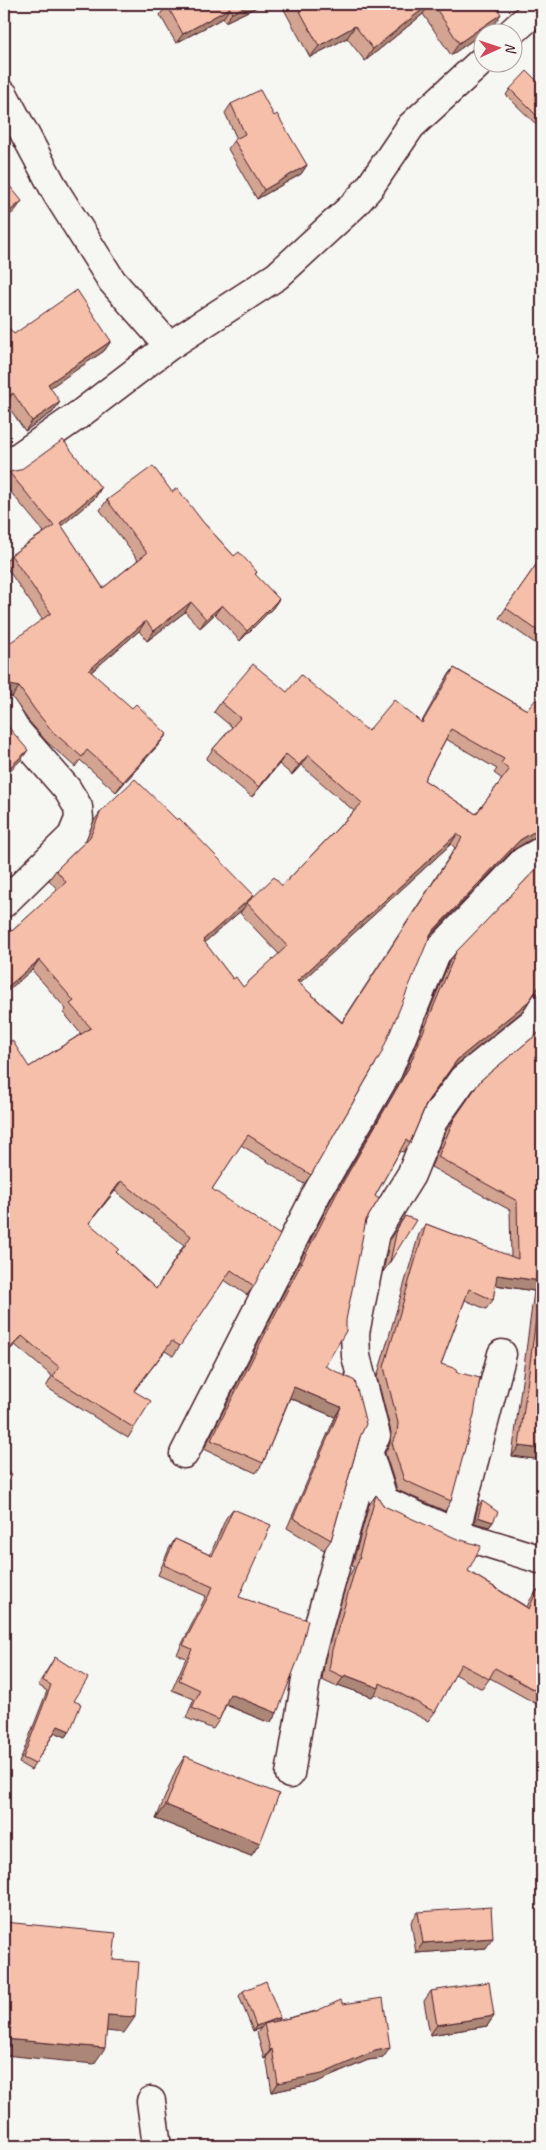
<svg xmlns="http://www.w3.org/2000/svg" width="546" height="2150" font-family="Caveat,sans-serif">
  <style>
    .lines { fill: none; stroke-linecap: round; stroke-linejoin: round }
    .street-casing { stroke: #4a1f2b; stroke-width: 31 }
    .street { stroke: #f6f6f2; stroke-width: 28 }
    .wall { fill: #d3a491; stroke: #4a1f2b; fill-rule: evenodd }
    .shaded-wall { fill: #ac8676; stroke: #4a1f2b }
    .building { fill: #f5bfa9; stroke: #4a1f2b; fill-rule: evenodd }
  </style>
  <rect width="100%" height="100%" fill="#f6f6f2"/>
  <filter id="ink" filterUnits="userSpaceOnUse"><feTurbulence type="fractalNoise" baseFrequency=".02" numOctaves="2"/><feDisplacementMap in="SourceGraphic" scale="10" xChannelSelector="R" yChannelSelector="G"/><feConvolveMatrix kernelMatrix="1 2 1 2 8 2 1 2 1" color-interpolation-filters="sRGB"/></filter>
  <g filter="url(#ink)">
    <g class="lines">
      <g class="street-casing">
        <path id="street" d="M512,32L542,5
          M4,95L57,194L112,281L169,346
          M4,467L80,414L169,346L277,276L354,205L369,188L411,126L484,59
          M4,710L15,729L67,789L78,807L79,819L72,836L4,903
          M542,1007L535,1021L463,1079L433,1121L411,1175L375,1233L355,1333L356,1356L376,1436L368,1451L384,1501L455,1533L542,1560
          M184,1454L318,1191L388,1071L436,953L524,861L542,851
          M455,1533L502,1354
          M290,1774L310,1656L368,1451
          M151,2101L157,2146"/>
      </g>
      <use href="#street" class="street"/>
    </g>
    <path class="wall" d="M162,4H263L225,22L223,18L176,43L160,15L164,9Z
      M281,4H494L493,26L451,55L423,14L365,61L347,38L310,57Z
      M542,86V130L506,95L510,89Z
      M231,104L274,116L307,165L301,174L257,199L228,149L234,140L237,139L225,113Z
      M14,334L111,341L104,351L50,387L53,412L25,431L6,403Z
      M9,472L101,488L95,498L61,525L103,588L138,560L100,510L107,500L172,492L203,522L234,556L257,572L255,575L279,599L272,609L240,641L215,614L200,628L185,612L147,641L139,631L91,672L160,743L116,792L80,760L75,767L46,741L28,720L12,697L42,619L4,564L11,555L44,532L4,484V479Z
      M538,562L542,566V648L499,618Z
      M454,668L527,710L535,837L513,850L429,937L311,1175L304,1184L241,1145L212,1189L254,1286L247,1295L224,1280L173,1356L165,1351L134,1391V1428L128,1438L46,1387L52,1376L15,1345L29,1067L81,1034L64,1013L66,1009L32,970L12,931L58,890L49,880L56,870L85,842L94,821L101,811L252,898L282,886L354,811L301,765L292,775L279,764L252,797L206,759L213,749L232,727L214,712L221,702L287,692L368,731L421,723L447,677ZM446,739L497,769L494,773L502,779L476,814L424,780ZM451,844L455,848L342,1022L299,983ZM243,909L240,913L279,954L243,987L233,979L204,942ZM115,1191L184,1245L156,1289L116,1252L89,1223Z
      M456,952L542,991L534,994L523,1011L450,1070L427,1103L410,1143L403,1152L400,1151L375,1196L366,1220L325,1366L360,1437L331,1540L324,1550L287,1528L335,1417L290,1398L263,1463L256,1473L204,1449L332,1198L402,1079L449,962Z
      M542,1030V1460L512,1456L534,1291L495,1285L493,1300L486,1309L465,1300L441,1364L456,1372L451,1501L445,1511L397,1490L385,1453L390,1443L391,1432L377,1377L419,1234L426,1224L511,1257L510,1210L431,1167L447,1129L481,1080Z
      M405,1216L390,1262L383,1272L390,1239Z
      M376,1495L384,1506L468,1571L527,1607L530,1600L537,1590L542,1592V1707L490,1678L482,1689L455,1674L435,1712L428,1721L375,1694L372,1697L338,1685L337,1687L322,1680L325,1659L348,1578L354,1567L352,1566L369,1505Z
      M482,1501L493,1522L489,1527L474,1523L478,1506Z
      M233,1509L239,1597L277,1713L270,1723L226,1705L219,1720L213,1729L186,1718L194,1699L172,1690L186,1658L177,1654L206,1596L158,1575L169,1549L175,1539L210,1555L226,1518Z
      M55,1657L74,1701L70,1731L66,1737L55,1732L31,1770L19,1763L47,1691L38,1685Z
      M185,1756L260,1843L251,1856L156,1819L176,1770Z
      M418,1912L486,1948L416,1953L411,1922Z
      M243,1991L280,2017L277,2021L343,2004L383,2058L368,2060L315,2083L272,2092L266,2058L264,2059L257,2033L261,2028L253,2031L239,1996Z
      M431,1991L494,2016L487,2026L430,2035L424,2001Z"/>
    <path class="shaded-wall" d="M250,4H263L225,22L232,13Z
      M429,4H430L423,14L365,61L373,49Z
      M230,8L223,18L176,43L183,34Z
      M501,14L493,26L451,55L459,43Z
      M355,26L347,38L310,57L319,46Z
      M307,165L301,174L257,199L264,190Z
      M22,201L15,211L4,220V216Z
      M111,341L104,351L41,394L48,384Z
      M13,393L6,403L4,405V400Z
      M60,402L53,412L25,431L32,421Z
      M101,488L95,498L53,533L60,523Z
      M279,599L272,609L240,641L247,631Z
      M191,602L185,612L147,641L154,631Z
      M222,605L215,614L200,628L206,619Z
      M146,621L139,631L82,680L89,670Z
      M10,685L19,687L12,697L4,694V687Z
      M167,734L160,743L116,792L123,782Z
      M28,750L21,760L4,776V773Z
      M286,754L279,764L252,797L259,787Z
      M308,755L301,765L292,775L299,765Z
      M542,827V836L535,837L513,850L424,942L431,933L520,840Z
      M457,834L451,844L291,991L297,981Z
      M254,895L248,904L247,903L243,909L196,950L203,940Z
      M39,960L32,970L4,994V990Z
      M542,984V992L533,994L540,985Z
      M529,1001L523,1011L450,1070L457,1060Z
      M121,1181L115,1191L82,1232L89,1223Z
      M497,1275L541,1281L534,1291L490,1284Z
      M22,1336L15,1345L4,1356V1354Z
      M294,1387L341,1407L335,1417L288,1397Z
      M519,1446L542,1449V1460L512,1456Z
      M478,1517L493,1522L489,1527L474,1523Z
      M345,1675L379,1688L372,1697L338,1685Z
      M230,1694L277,1713L270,1723L224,1704Z
      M58,1726L70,1731L66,1737L54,1732Z
      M166,1805L260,1843L251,1856L156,1819Z
      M493,1938L486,1948L416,1953L423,1943Z
      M108,2015L135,2017L124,2033L97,2030Z
      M494,2016L487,2026L430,2035L437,2025Z
      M280,2017L276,2022L264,2024L261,2028L253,2031L256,2026Z
      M4,2039L105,2048L94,2064L4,2055Z
      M390,2048L383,2058L368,2060L315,2083L272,2092L278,2083L375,2051Z
      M272,2049L266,2058L264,2059L270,2050Z"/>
    <path class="building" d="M170,4H250L232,13L230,8L183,34L167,5Z
      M296,4H429L373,49L355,26L319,46Z
      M433,4H494L501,14L459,43Z
      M527,71L542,86V121L510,89Z
      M260,90L274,116L277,114L307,165L264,190L234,140L245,134L231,104Z
      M4,179L22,201L4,216Z
      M77,290L111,341L48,384L60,402L32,421L13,393L4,400V334L10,329L14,334Z
      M63,440L101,488L60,523L103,588L147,553L107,500L153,466L172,492L177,488L203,522L234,556L239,552L257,572L255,574L279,599L247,631L222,605L206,619L191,602L154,631L146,621L89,670L132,708L136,704L167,734L123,782L87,750L82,757L53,732L35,710L19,687L10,685L4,687V647L51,613L11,555L54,526L9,472L20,470Z
      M538,562L542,566V634L506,608Z
      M253,664L287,692L301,675L368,731L394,700L422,723L454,668L527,710L542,692V827L520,840L431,933L381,1054L311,1175L248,1135L212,1189L280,1235L254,1286L231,1270L180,1346L172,1341L134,1391L151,1401L134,1428L53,1377L59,1367L22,1336L4,1354V1045L12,1040L29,1067L91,1028L70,1004L74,1001L39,960L4,990V921L12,931L66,882L56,870L90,837L101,811L135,779L177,820L179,818L254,895L203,940L233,979L236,977L243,987L287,946L247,903L274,877L282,886L362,803L308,755L299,765L286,754L259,787L213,749L240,718L221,702ZM451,729L504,759L501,763L509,770L476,814L424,780ZM457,834L462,838L342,1023L297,981ZM121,1181L191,1236L156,1289L116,1252L119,1249L89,1223Z
      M4,719L10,729L28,750L4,773Z
      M542,863V984L540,985L529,1001L457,1060L427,1102L410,1143L406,1140L375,1196L379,1199L366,1220L346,1320V1331L325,1366L355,1381L366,1424L360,1437L331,1540L293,1518L341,1407L294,1387L263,1463L211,1440L339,1189L408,1069L456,952Z
      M542,1030V1449L519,1446L541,1281L497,1275L493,1300L469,1289L441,1364L457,1369L456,1372L480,1378L474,1415L451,1501L404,1480L392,1443L397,1434L398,1423L384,1367L426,1224L518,1259L517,1201L438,1157L454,1119L481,1080Z
      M405,1216L416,1220L390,1262L397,1229Z
      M4,1469L12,1475L4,1486Z
      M376,1495L384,1506L455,1538L481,1546L468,1571L529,1609L537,1590L542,1592V1694L495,1668L489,1679L461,1664L435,1712L380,1683L379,1688L345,1675L344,1677L329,1670L332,1650L355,1569L360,1557L359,1556Z
      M482,1501L498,1512L493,1522L478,1517Z
      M233,1509L271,1525L239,1597L308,1620L299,1657L277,1713L230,1694L219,1720L192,1708L200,1690L179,1680L192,1649L183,1645L213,1587L164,1565L175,1539L212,1556Z
      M55,1657L88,1678L74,1701L81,1704L70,1731L58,1726L35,1764L23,1758L51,1685L42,1680Z
      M185,1756L279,1794L260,1843L166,1805Z
      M491,1907L493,1938L423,1943L418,1912Z
      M4,1922L116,1933L113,1960L139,1962L135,2017L108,2015L105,2048L4,2039Z
      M266,1981L280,2017L256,2026L243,1991Z
      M489,1982L494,2016L437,2025L431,1991Z
      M383,1998L390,2048L375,2051L322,2074L278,2083L272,2049L270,2050L264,2024L314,2012L341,2000L343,2004Z"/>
  </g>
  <rect width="546" height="2150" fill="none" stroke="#f6f6f2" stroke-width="20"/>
  <rect x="10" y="10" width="526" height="2130" fill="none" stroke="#4a1f2b" stroke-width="2" filter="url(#ink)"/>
  <g transform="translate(498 48) rotate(87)"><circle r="24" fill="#f6f6f2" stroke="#b1a0a2"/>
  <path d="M0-4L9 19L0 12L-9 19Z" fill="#d1495b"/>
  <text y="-8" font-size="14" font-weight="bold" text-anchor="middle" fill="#4a1f2b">N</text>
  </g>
</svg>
